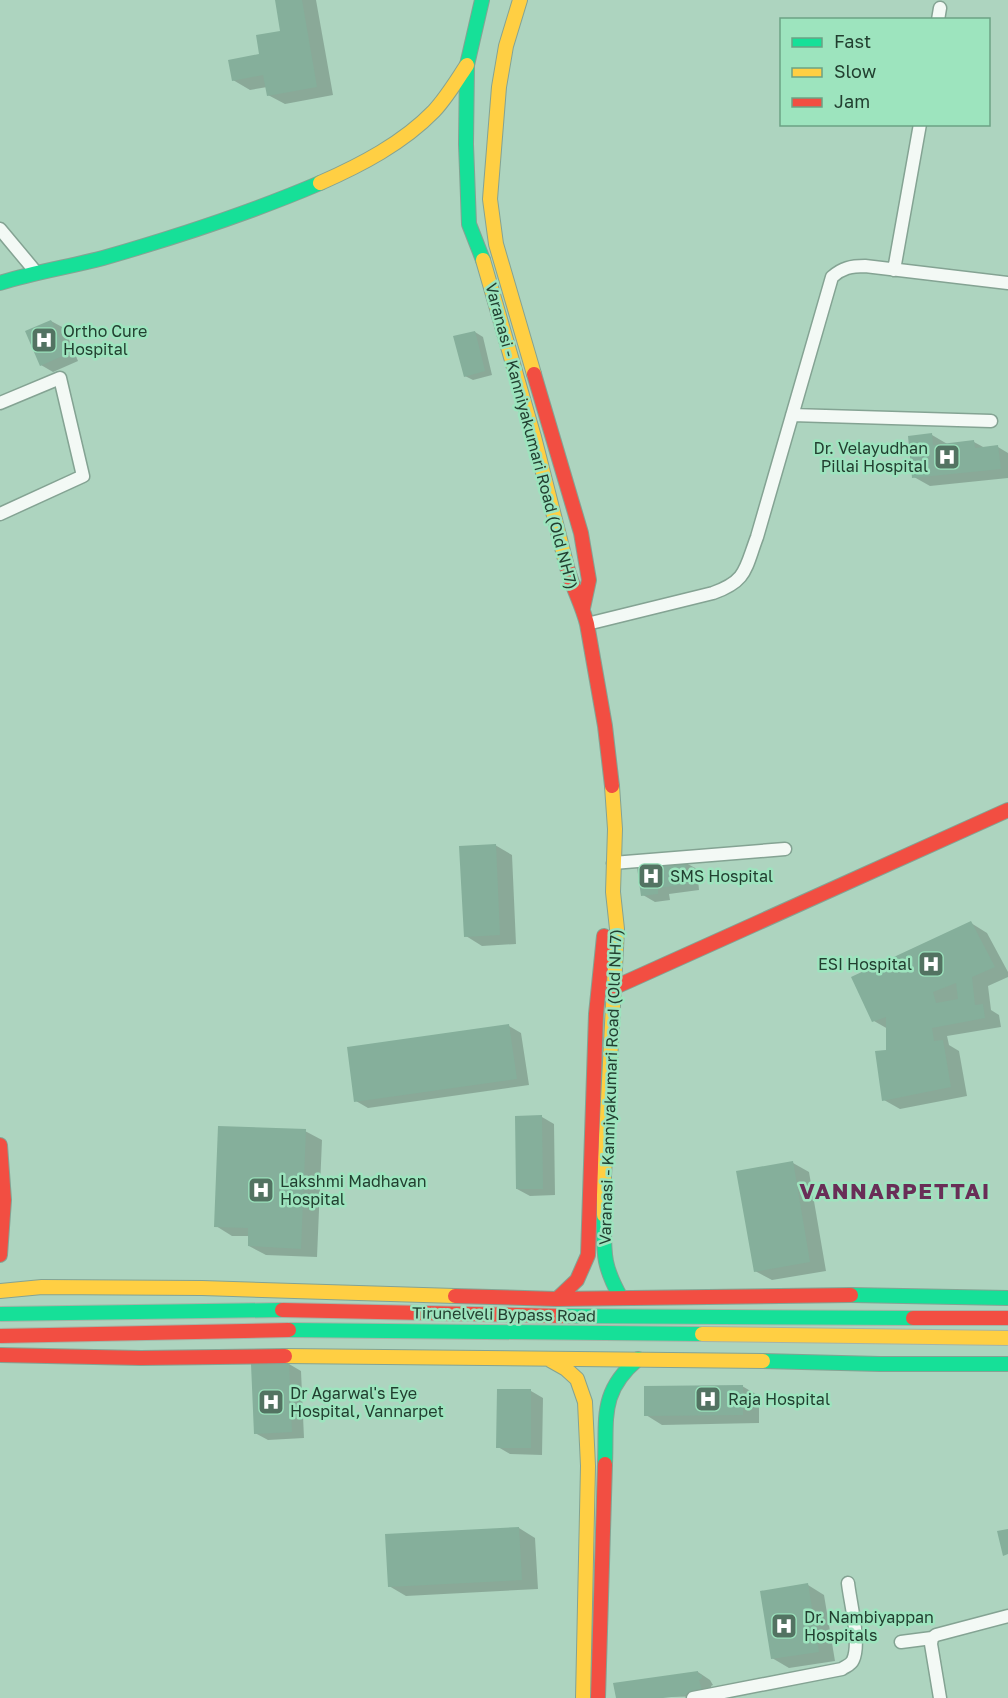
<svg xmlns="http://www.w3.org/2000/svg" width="1008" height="1698" font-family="'Golos Text',sans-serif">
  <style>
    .shadow { fill: #0003 }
    .building { fill: #85af9b; fill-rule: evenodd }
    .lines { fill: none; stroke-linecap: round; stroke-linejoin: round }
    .street-casing { stroke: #84a393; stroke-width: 15 }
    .fast-casing { stroke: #84a393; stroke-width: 16 }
    .slow-casing { stroke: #84a393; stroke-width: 16 }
    .jam-casing { stroke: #84a393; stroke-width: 16 }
    .street { stroke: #f3f9f5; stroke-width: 12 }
    .fast { stroke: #16e098; stroke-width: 14 }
    .slow { stroke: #ffcf43; stroke-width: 14 }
    .jam { stroke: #f24e42; stroke-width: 14 }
    .fast-bridge-casing { stroke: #a6b4a7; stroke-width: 16; stroke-linecap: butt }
    .slow-bridge-casing { stroke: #a6b4a7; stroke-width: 16; stroke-linecap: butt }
    .jam-bridge-casing { stroke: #a6b4a7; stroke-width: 16; stroke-linecap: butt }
    .fast-bridge { stroke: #16e098; stroke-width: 14 }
    .slow-bridge { stroke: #ffcf43; stroke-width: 14 }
    .jam-bridge { stroke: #f24e42; stroke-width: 14 }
    .labels { text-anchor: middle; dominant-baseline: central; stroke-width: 5; stroke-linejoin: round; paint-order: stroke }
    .poi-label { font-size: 16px; fill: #223f30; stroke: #9de4be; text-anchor: start }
    .street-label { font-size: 16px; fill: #223f30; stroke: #9de4be }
    .district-label { font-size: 22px; font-weight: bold; letter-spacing: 1.5px; fill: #692e57; stroke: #9de4be }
  </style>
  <rect width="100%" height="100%" fill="#add4bf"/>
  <path class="shadow" d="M276,0H316L333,95L285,104L268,95L267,87L250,90L233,80L261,56L282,32Z
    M51,321L64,328L78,361L53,372L41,365Z
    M475,332L483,337L492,375L473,380L465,376Z
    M932,435L949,445L974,442L985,448L998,447L1008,453V478L930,486L914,477Z
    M495,845L512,855L516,944L482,946L466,936Z
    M684,862L697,869L699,890L669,894L670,900L655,902L643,895Z
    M971,923L987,933L1008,972V977L988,986L991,1010L999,1015L1001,1027L947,1036L949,1045L959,1051L967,1096L900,1109L884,1100L888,1051V1029L874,1021Z
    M509,1026L521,1033L529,1085L368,1108L356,1101Z
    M517,1117H542L554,1124L555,1195L530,1196L517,1189Z
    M305,1131L322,1140L317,1257L266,1255L249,1246L250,1236H232L216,1226Z
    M793,1163L809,1172L826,1271L772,1280L755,1271Z
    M289,1364L301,1371L304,1438L268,1440L255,1433Z
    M742,1386L759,1396V1423L662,1425L646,1415Z
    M531,1391L543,1398L542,1455L510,1454L498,1447Z
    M519,1528L535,1538L538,1589L406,1596L389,1586Z
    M808,1585L824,1595L835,1661L789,1668L772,1658Z
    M698,1672L710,1680L713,1685L711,1686L713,1696L617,1698Z"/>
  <path class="building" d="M275,0H302L317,87L267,96L263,75L232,81L228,60L259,54L256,35L280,31Z
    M51,320L67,354L40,366L25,331Z
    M475,331L485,371L464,377L453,336Z
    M932,433L933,445L974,440L975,448L998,445L1001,469L912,478L908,436Z
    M496,844L500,935L464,937L459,846Z
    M685,861L688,884L658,888V894L641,896L637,867Z
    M971,921L995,967L972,977L975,1005L983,1004L985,1018L932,1028L934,1041L943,1040L951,1087L882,1101L875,1051L886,1050V1017L872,1022L851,977ZM956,983L958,999L936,1003L933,992Z
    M509,1024L517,1079L354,1102L347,1047Z
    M542,1115L543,1189H516L515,1116Z
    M218,1126L306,1129L301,1249L248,1246V1228L214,1227Z
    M793,1161L810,1262L754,1272L736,1171Z
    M289,1362L292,1432L254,1434L251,1364Z
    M743,1385V1415L644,1416V1386Z
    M497,1389H531V1448H496Z
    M519,1527L522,1580L388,1587L385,1534Z
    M1008,1529V1554L1003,1556L997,1531Z
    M808,1583L819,1652L771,1659L760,1591Z
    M698,1671V1674L702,1675V1678L699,1680L702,1690L688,1695L663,1698H616L613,1683Z"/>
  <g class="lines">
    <g class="street-casing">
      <path id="street" d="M938,20L940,8
        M0,229L35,271
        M894,270L920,124
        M0,403L60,378L83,476L0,514
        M792,415L991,421
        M587,624L713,593C747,581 745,569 757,537L832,277C842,268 851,266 865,266L1008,283
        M613,863L785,849
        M901,1642L932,1638
        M693,1698L842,1669C846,1666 851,1665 853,1660C861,1643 850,1602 848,1583
        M940,1698L931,1644L932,1638L936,1635L1008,1616"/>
    </g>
    <g class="fast-casing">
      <path id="fast" d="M482,0L467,65L466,144L469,224L483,260
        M0,283C34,272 69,267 103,258C176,237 250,213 320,183
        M604,1215C604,1253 602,1264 621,1298
        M851,1295L1008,1298
        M763,1361L880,1364H1008
        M605,1464C607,1418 599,1392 638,1359"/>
    </g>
    <g class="slow-casing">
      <path id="slow" d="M520,0L506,46L499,87L490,199L496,244L534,374
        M320,183C361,165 403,143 434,111C447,97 457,80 467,65
        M483,260L534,437L567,567
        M604,1215V1176L617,929L613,892L615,829L612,786
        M0,1291L42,1287L202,1288L455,1296
        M285,1356L763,1361
        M550,1360L566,1369L577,1379L585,1402L588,1466L583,1698"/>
    </g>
    <g class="jam-casing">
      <path id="jam" d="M534,374L581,533L589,580L583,608
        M567,567C572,587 582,604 587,624L605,726L612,786
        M613,988L1008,810
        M0,1145L4,1200L0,1255
        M455,1296L557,1299L851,1295
        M557,1299L577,1280L588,1255L596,1014L604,936
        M0,1355L141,1358L285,1356
        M598,1698L605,1464"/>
    </g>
    <use href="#street" class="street"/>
    <use href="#fast" class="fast"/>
    <use href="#slow" class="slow"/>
    <use href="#jam" class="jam"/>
    <g class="fast-bridge-casing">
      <path id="fast-bridge" d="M0,1314L282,1310
        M564,1316L913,1318
        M289,1330L702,1334"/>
    </g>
    <g class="slow-bridge-casing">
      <path id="slow-bridge" d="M702,1334L1008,1338"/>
    </g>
    <g class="jam-bridge-casing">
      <path id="jam-bridge" d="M282,1310L564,1316
        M913,1318H1008
        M0,1336L289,1330"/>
    </g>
    <use href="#fast-bridge" class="fast-bridge"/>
    <use href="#slow-bridge" class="slow-bridge"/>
    <use href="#jam-bridge" class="jam-bridge"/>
  </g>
  <defs>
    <g id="hospital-square" transform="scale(1.35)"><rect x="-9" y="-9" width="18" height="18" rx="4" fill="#537362" stroke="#9de4be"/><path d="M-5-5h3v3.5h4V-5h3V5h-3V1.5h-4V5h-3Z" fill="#fff"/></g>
  </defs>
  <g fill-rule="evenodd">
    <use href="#hospital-square" x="44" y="340"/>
    <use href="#hospital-square" x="947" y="457"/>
    <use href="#hospital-square" x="651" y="876"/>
    <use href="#hospital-square" x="931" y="964"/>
    <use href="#hospital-square" x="261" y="1190"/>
    <use href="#hospital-square" x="708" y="1399"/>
    <use href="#hospital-square" x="271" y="1402"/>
    <use href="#hospital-square" x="784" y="1626"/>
  </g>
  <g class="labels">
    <g class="poi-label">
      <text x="63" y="331">Ortho Cure<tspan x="63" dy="18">Hospital</tspan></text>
      <text x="928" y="448" text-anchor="end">Dr. Velayudhan<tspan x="928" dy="18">Pillai Hospital</tspan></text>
      <text x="670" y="876">SMS Hospital</text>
      <text x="912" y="964" text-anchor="end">ESI Hospital</text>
      <text x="280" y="1181">Lakshmi Madhavan<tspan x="280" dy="18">Hospital</tspan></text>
      <text x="290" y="1393">Dr Agarwal's Eye<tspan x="290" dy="18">Hospital, Vannarpet</tspan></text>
      <text x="728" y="1399">Raja Hospital</text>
      <text x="804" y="1617">Dr. Nambiyappan<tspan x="804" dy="18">Hospitals</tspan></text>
    </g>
    <g class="street-label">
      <text transform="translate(532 436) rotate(75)">Varanasi - Kanniyakumari Road (Old NH7)</text>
      <text transform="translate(610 1087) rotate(-88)">Varanasi - Kanniyakumari Road (Old NH7)</text>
      <text transform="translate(504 1314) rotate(1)">Tirunelveli Bypass Road</text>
    </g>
    <g class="district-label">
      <text x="895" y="1190">VANNARPETTAI</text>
    </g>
  </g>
  <rect x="780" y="18" width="210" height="108" fill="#9de4be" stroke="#6ca285" stroke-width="1.5"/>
  <rect x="792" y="38" width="30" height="9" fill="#16e098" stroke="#6ca285" stroke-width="1.5"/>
  <text x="834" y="48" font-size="18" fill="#223f30">Fast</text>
  <rect x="792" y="68" width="30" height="9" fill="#ffcf43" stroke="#6ca285" stroke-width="1.5"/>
  <text x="834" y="78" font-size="18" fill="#223f30">Slow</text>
  <rect x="792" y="98" width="30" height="9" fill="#f24e42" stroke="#6ca285" stroke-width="1.5"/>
  <text x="834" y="108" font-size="18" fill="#223f30">Jam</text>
</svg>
